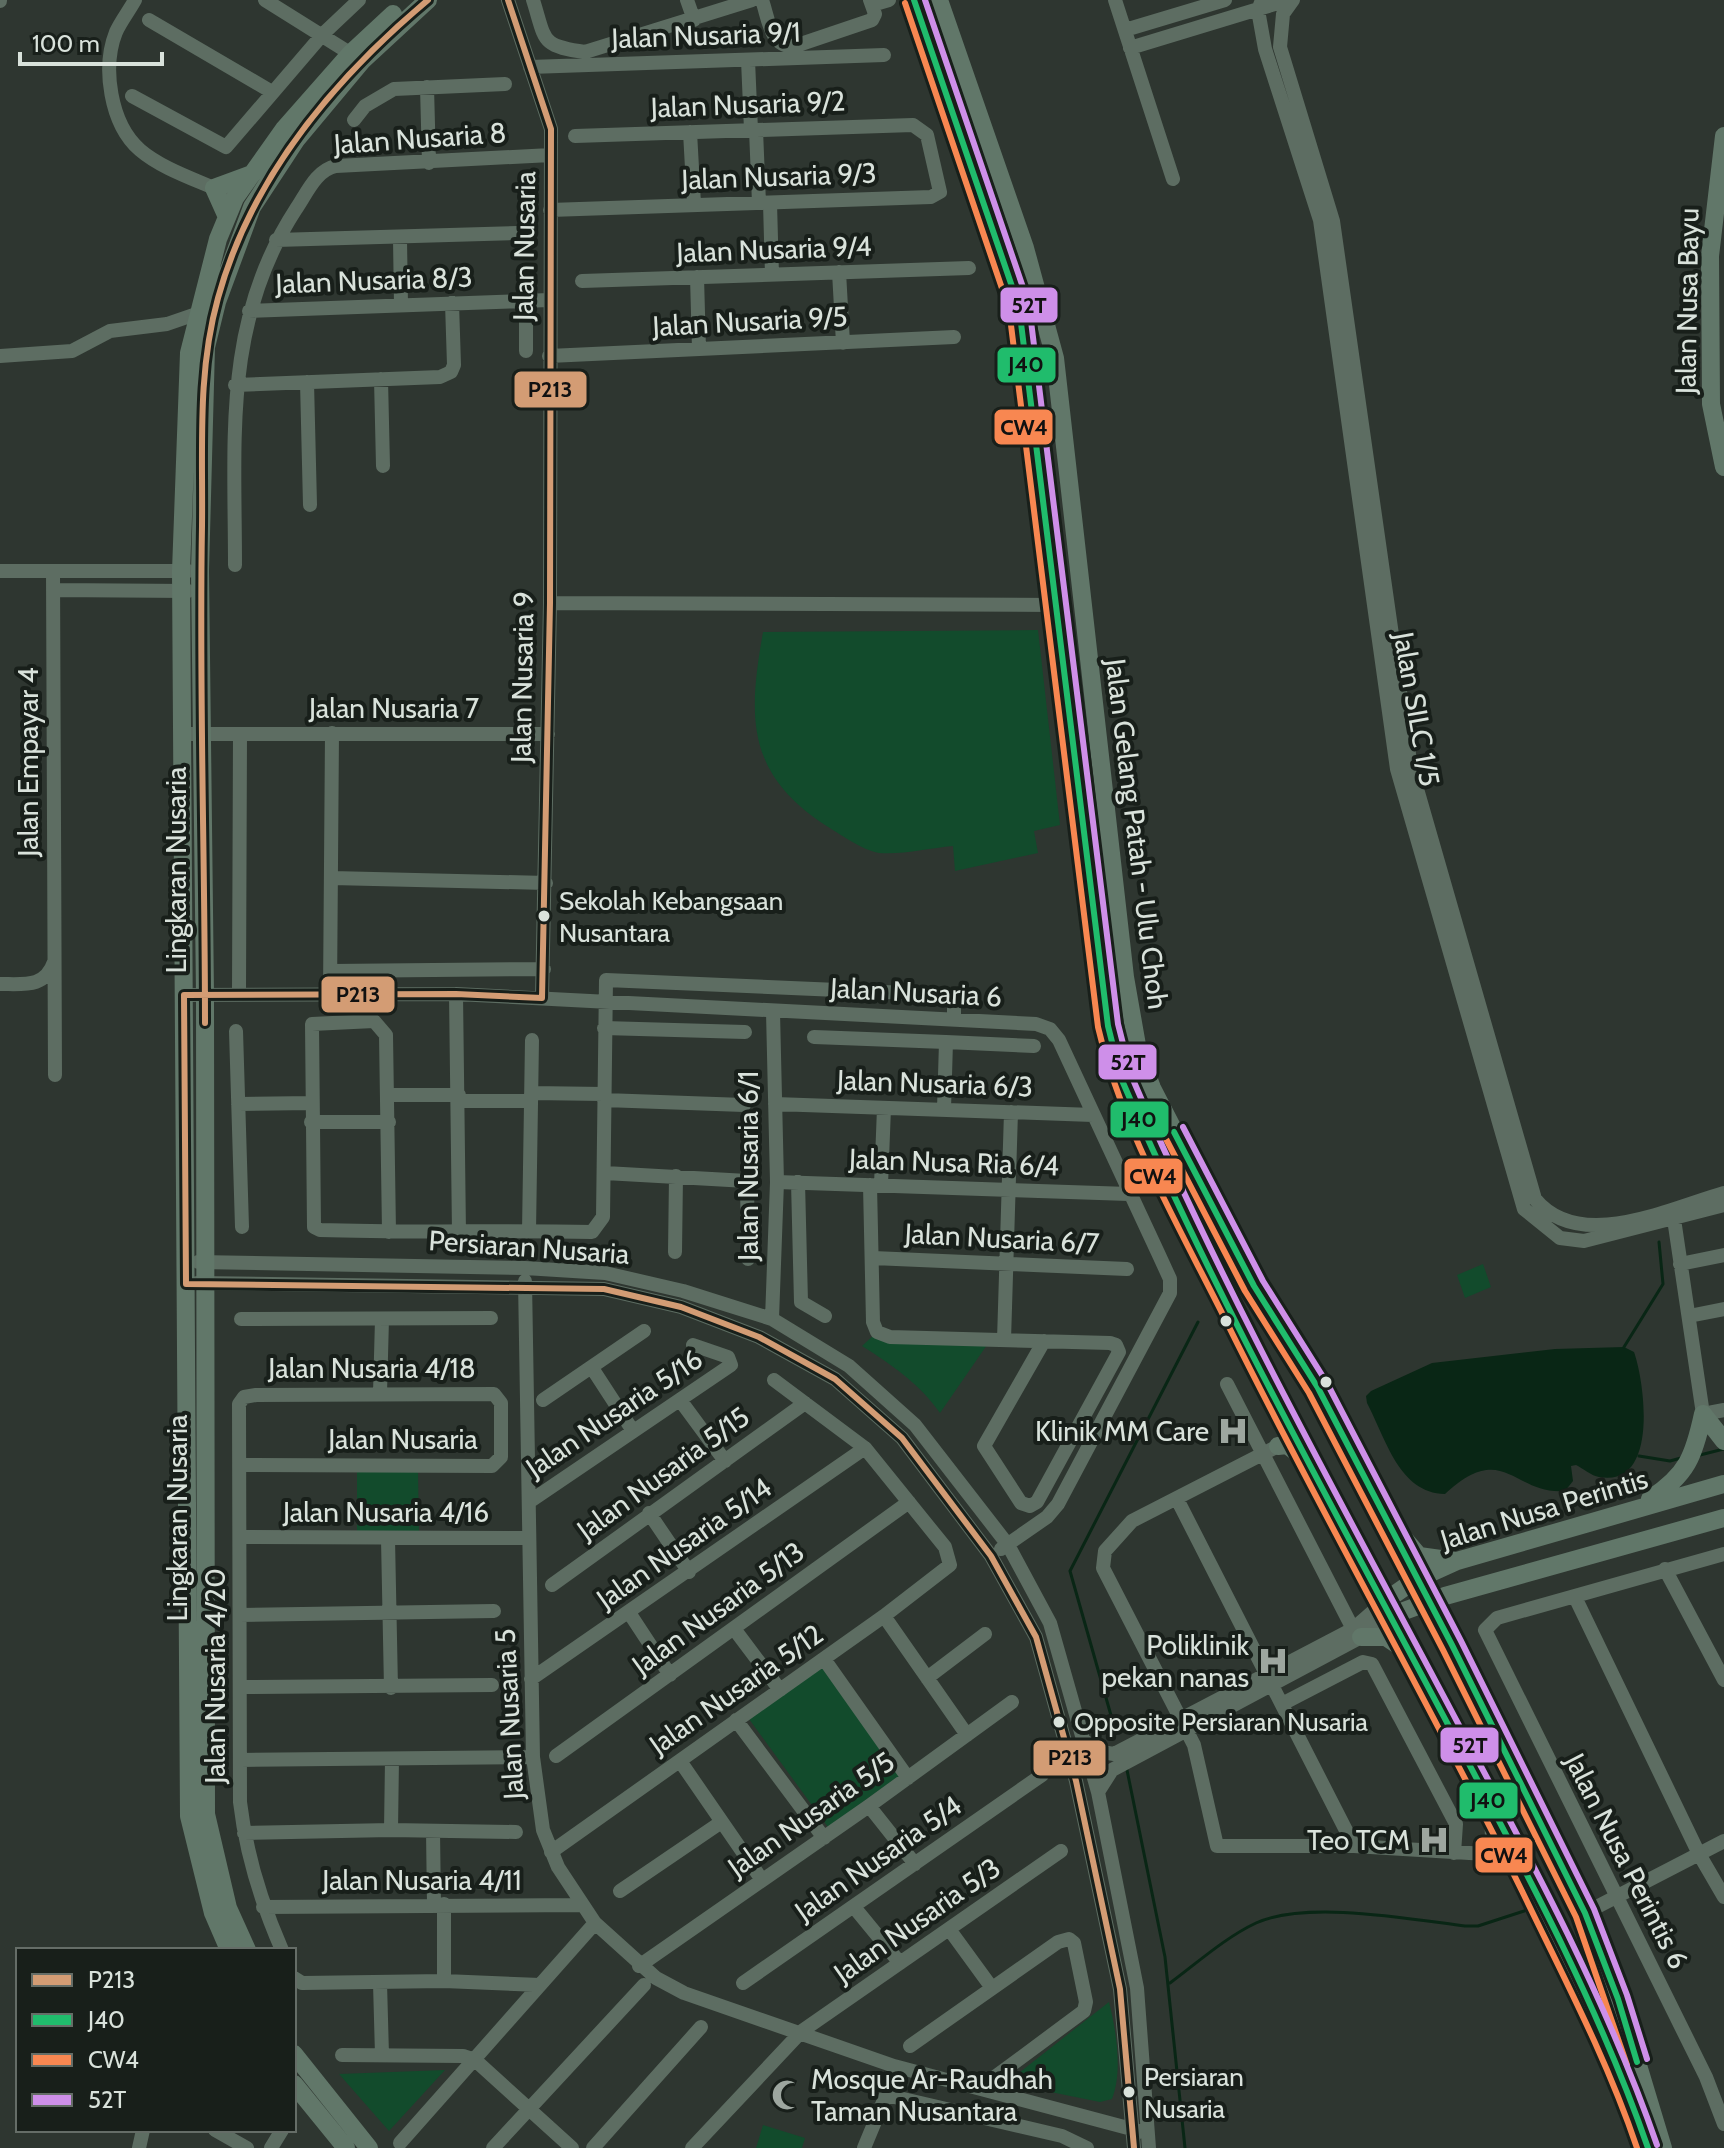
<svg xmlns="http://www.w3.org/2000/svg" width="1724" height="2148" font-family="Cabin,sans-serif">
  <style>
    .green { fill: #124b2c }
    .water { fill: #092615 }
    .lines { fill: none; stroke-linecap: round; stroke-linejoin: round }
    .stream { stroke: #092615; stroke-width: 3 }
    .minor { stroke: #5d6d62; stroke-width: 14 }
    .major { stroke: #617769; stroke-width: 18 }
    .bus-1-casing { stroke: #181f1a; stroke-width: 12 }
    .bus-2-casing { stroke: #181f1a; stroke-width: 12 }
    .bus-3-casing { stroke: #181f1a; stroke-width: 12 }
    .bus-4-casing { stroke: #181f1a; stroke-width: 12 }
    .bus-1 { stroke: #d39c74; stroke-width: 6 }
    .bus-2 { stroke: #20bc6c; stroke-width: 6 }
    .bus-3 { stroke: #f88751; stroke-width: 6 }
    .bus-4 { stroke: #ce8fe9; stroke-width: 6 }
    .bus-dot { fill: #d9e2db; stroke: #181f1a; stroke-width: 3 }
    .labels { text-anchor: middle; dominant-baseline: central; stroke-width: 8; stroke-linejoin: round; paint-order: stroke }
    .bus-label { font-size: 26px; fill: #d9e2db; stroke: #181f1a; text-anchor: start }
    .street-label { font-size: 28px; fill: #d9e2db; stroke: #181f1a }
    .poi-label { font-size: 28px; fill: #d9e2db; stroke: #181f1a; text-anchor: end }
    .line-badge { stroke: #181f1a; stroke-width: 3 }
    .pale-badge-label { font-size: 22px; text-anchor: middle; font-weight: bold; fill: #111 }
  </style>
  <rect width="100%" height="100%" fill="#2e3630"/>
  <path class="green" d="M1038,630L1060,825L1034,831L1038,853L955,871L953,846C930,848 902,855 879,853C862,850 840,834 825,825C746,773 748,717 763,632Z
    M1483,1264L1491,1287L1465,1298L1457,1275Z
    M876,1333L989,1342L940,1413C919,1383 892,1365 862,1346Z
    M418,1471L419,1533L357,1534V1472Z
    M824,1665L902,1774L828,1827L749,1719Z
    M1109,2002C1116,2030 1123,2071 1112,2099L1100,2102L1006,2083Z
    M445,2070L389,2131L339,2074Z
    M763,2125L805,2138L802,2148H756Z"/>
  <path class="water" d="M1624,1347L1634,1352C1645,1383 1659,1488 1599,1477C1592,1476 1582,1468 1576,1465L1571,1466L1573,1481L1565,1491C1513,1495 1504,1439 1445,1494C1399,1493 1386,1439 1367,1403L1366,1396L1371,1391L1432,1363L1555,1349Z"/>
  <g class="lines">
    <path class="stream" d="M1624,1347L1663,1284L1659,1242
      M1700,1455L1724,1449
      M1639,1456L1670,1461L1681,1458
      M1116,1733L1070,1571L1198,1322
      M1127,1770L1165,1957L1185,2148
      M1170,1983C1197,1963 1226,1937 1256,1923C1306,1900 1410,1919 1465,1926H1478L1527,1910"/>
    <path class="minor" d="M135,0C129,11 121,21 116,32C102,67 110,124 140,150C162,169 197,180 223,192
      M265,0L356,57
      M508,0L551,129L550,603L542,998
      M533,0C546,41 540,46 585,52L752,0
      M687,0L694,20
      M762,0C769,20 770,48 795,46L872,20L875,14L870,0
      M1115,0L1173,179
      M1262,0L1258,10L1265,49L1320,220L1397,769L1524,1209L1560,1238L1584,1241L1724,1205
      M1293,0L1283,14L1280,47L1333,221L1411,768L1535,1199C1579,1253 1668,1209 1724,1193
      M0,1V0
      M872,5L889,0
      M149,20L272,92
      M1125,30L1225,0
      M1130,48L1288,0
      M748,60L751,130
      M530,67L884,55
      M427,87L429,163
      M132,96L226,147L323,34L359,0
      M354,120L365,106L394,89L505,84
      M756,130L759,203
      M690,132L694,204
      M770,203L772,275
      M550,210L931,197L940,192L927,135L913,125L575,136
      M400,239L401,305
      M276,240L517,233
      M839,272L843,343
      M697,277L699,349
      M582,281L969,268
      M526,301V351
      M249,311L549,300
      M0,356L72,351L110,331L167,324L196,314
      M549,356L954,337
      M381,379L383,466
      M307,382L310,505
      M235,385L440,377L451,372L454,365L452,303
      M235,565C235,438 223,321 296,209C307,193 316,170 336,166L551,155
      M0,571H188
      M53,571L55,1075
      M53,590L188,591
      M550,603L1055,605
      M183,734H548
      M332,878L546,883
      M331,971L544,969
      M0,984C24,984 45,988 54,962
      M239,993L240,735
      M330,994L332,733
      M456,994L459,1233
      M184,995L456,994L1036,1024L1050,1029L1059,1040L1159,1255L1170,1279V1293L1058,1504L1047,1517L1001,1549
      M604,1028L745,1032
      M236,1031L242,1227
      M814,1037L946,1042
      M531,1093L604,1094
      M388,1095H459
      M604,1100L744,1105
      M459,1101H531
      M238,1104L312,1103
      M775,1104L1093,1115
      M944,1109L946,1042L1034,1046
      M311,1122H389
      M605,1173L747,1181L748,1259
      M777,1182L1129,1194
      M798,1182L801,1302L825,1316
      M870,1185L873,1322L877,1332L890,1337L1110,1343L1116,1345L1119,1352L1037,1502L1030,1506L1021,1503L984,1446L1044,1341
      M881,1185L884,1108
      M1674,1219L1703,1414L1724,1410
      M529,1231L532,1040
      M389,1232L386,1035L374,1021L312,1024L314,1227L320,1230C411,1233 501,1230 592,1232L603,1217L606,980L954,995V1020
      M675,1252L676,1176
      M873,1258L1127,1269
      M198,1262L525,1268L605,1273L683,1291L772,1319L849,1366L915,1425L1008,1545L1050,1623L1098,1792L1137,1988L1149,2148
      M1680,1264L1724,1255
      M525,1281L533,1757L543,1830L558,1867L595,1923L656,1978L684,1993L894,2066L1143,2132
      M197,1283L604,1289L681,1307L759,1337L835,1379L902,1438L991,1556L1036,1637L1076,1781L1120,1989L1134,2148
      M1689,1316L1724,1309
      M241,1319L491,1318
      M772,1319L777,1182L773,1012
      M1004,1340L1011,1112
      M592,1368L633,1431
      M1227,1384L1353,1629
      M380,1393L382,1319
      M543,1400L644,1331
      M680,1400L725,1461
      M1278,1446L1132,1521L1105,1551L1103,1568L1194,1745L1217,1846H1354L1486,1854L1521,1867
      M242,1465L492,1466L501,1457V1403L494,1394L256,1395L244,1397L239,1404L240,1802C246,1854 261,1902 282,1950
      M1177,1499L1354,1846
      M529,1502L731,1365L728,1357L693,1345
      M649,1513L689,1572
      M242,1537L529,1538
      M388,1539L391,1688
      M1724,1554L1497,1618L1485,1630L1706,2077L1724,2124
      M1665,1569L1724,1680
      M552,1585L805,1403
      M1575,1597L1699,1854L1724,1897
      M630,1614L670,1675
      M240,1615L494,1611
      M884,1616L967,1735
      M735,1630L780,1690
      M824,1659L908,1778
      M927,1678L985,1634
      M531,1679L865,1448
      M242,1687L492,1685
      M1282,1704L1363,1662L1372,1664L1456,1824L1454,1853
      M736,1720L824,1838
      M1083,1739L1095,1751L1114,1754L1353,1629L1385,1601
      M556,1756L909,1502
      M241,1760L533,1757
      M680,1761L762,1880
      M1098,1792L1112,1770L1361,1637L1393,1615
      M869,1806L915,1864
      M391,1830L392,1759
      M433,1831L434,1905
      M244,1833L391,1830L516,1832
      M551,1852L884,1616L950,1565L945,1547L865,1448L774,1380
      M1486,1854L1492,1838L1491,1812
      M620,1891L720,1823
      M444,1904V1981
      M263,1907L581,1905
      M854,1907L900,1963
      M1585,1913L1724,1841
      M949,1929L992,1988
      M639,1966L869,1806L1012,1702
      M294,1978L302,1983L444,1981L540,1985
      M380,1983L382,2055
      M743,1983L1042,1775
      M910,2046L1058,1942L1069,1939L1074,1943L1086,2002L1084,2011L980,2088
      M342,2055L463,2056L475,2060L572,2148
      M886,2095L1062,2136L1087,2148
      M215,2130L247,2148
      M400,2143L595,1923
      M139,2148L143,2130
      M271,2148L282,2130
      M493,2148L644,1985
      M593,2148L701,2027
      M692,2148L802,2031L1061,1851
      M864,2148L886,2095L894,2066"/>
    <path class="major" d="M914,0L1019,307L1108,1026L1121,1078L1145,1134L1280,1407L1491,1806L1586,1999L1632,2102L1648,2148
      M939,0L1025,248L1055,358L1125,977L1138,1051L1152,1088L1254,1286L1318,1388L1415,1580L1452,1645L1585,1913L1618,1999L1663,2148
      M1724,136L1710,256L1711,404L1724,467
      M227,217L214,188L252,174
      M1703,1414L1724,1441
      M1278,1446L1287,1445L1305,1459
      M1650,1499C1687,1475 1694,1456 1703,1414
      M1402,1536L1419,1556L1455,1561
      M1385,1601L1415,1580L1457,1561L1724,1484
      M1393,1615L1445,1596L1724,1518
      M1361,1637H1386L1411,1654
      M229,1950L213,1913L189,1816L181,571L189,353L218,239L235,198L284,129L351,53L393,14
      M247,1950L228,1908L206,1814L205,995L200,571L206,347L217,302L252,207L296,140L362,61L428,0
      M294,2054L369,2148
      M294,2084L346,2148"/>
    <g class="bus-1-casing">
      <path id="bus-1" d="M508,0L551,129L550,603L542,998L456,994L184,995L186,1284L604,1289L681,1307L759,1337L835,1379L902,1438L991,1556L1036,1637L1076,1781L1120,1989L1134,2148
        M205,1023C205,857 199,692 202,526C203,449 197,373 218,298C251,178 335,78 428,0"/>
    </g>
    <g class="bus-2-casing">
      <path id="bus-2" d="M914,0L1019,307L1108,1026L1121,1078C1217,1302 1338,1516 1452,1732C1523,1866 1598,2004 1648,2148
        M1174,1132L1254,1286L1318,1388L1452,1645L1585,1913L1618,1999L1637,2062"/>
    </g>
    <g class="bus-3-casing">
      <path id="bus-3" d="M905,3L1009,309L1098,1027C1123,1132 1180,1228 1228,1325C1322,1515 1428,1700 1522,1891C1563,1976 1607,2059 1637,2148
        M1165,1137L1245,1291L1309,1393L1443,1650L1576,1917L1627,2065"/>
    </g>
    <g class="bus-4-casing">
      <path id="bus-4" d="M925,0L1029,305L1118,1024L1131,1075C1227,1299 1347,1513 1461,1729C1533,1863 1607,2001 1657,2145
        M1183,1127L1263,1281L1327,1383L1461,1641L1594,1909L1627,1995L1647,2059"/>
    </g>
    <use href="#bus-1" class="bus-1"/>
    <use href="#bus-2" class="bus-2"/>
    <use href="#bus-3" class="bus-3"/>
    <use href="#bus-4" class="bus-4"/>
  </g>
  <defs>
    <g id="hospital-bare" transform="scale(2.4)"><path d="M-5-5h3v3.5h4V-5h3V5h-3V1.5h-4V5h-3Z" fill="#9da69f" stroke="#181f1a" stroke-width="2.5" paint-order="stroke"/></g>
    <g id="mosque-bare" transform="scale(2.4)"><path d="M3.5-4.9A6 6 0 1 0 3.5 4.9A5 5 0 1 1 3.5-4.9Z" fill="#9da69f" stroke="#181f1a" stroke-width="2.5" paint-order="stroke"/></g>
  </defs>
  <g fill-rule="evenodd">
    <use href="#hospital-bare" x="1233" y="1431"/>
    <use href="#hospital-bare" x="1273" y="1661"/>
    <use href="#hospital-bare" x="1434" y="1840"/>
    <use href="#mosque-bare" x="787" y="2095"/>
  </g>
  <g class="bus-dot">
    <circle cx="544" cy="916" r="7"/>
    <circle cx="1226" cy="1321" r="7"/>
    <circle cx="1326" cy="1382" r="7"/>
    <circle cx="1059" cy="1722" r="7"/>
    <circle cx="1129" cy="2092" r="7"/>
  </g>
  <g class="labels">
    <g class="bus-label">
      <text x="559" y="901">Sekolah Kebangsaan<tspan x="559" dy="32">Nusantara</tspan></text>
      <text x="1074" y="1722">Opposite Persiaran Nusaria</text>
      <text x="1144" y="2077">Persiaran<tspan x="1144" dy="32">Nusaria</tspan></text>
    </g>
    <g class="street-label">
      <text transform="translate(706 35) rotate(-2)">Jalan Nusaria 9/1</text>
      <text transform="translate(748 104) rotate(-2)">Jalan Nusaria 9/2</text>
      <text transform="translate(420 138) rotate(-4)">Jalan Nusaria 8</text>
      <text transform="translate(779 176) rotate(-2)">Jalan Nusaria 9/3</text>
      <text transform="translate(524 246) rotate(-89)">Jalan Nusaria</text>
      <text transform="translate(774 249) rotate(-2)">Jalan Nusaria 9/4</text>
      <text transform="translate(374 280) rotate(-2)">Jalan Nusaria 8/3</text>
      <text transform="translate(1687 301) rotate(-89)">Jalan Nusa Bayu</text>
      <text transform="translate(750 321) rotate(-3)">Jalan Nusaria 9/5</text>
      <text transform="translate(522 677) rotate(-89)">Jalan Nusaria 9</text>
      <text x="394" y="708">Jalan Nusaria 7</text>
      <text transform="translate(1417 709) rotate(80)">Jalan SILC 1/5</text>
      <text transform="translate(28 762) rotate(-90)">Jalan Empayar 4</text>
      <text transform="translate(1137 834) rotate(83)">Jalan Gelang Patah - Ulu Choh</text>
      <text transform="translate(176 870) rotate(-90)">Lingkaran Nusaria</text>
      <text transform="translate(916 992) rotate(3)">Jalan Nusaria 6</text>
      <text transform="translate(935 1083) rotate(2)">Jalan Nusaria 6/3</text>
      <text transform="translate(954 1162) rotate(2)">Jalan Nusa Ria 6/4</text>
      <text transform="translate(748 1166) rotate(-90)">Jalan Nusaria 6/1</text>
      <text transform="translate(1002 1238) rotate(3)">Jalan Nusaria 6/7</text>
      <text transform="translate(529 1247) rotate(4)">Persiaran Nusaria</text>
      <text x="372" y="1368">Jalan Nusaria 4/18</text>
      <text transform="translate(614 1413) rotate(-34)">Jalan Nusaria 5/16</text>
      <text x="403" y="1439">Jalan Nusaria</text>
      <text transform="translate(663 1473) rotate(-36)">Jalan Nusaria 5/15</text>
      <text transform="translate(1544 1509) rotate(-17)">Jalan Nusa Perintis</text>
      <text x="386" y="1512">Jalan Nusaria 4/16</text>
      <text transform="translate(177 1518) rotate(-90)">Lingkaran Nusaria</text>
      <text transform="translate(684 1543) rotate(-35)">Jalan Nusaria 5/14</text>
      <text transform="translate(718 1608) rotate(-36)">Jalan Nusaria 5/13</text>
      <text transform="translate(215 1676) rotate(-90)">Jalan Nusaria 4/20</text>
      <text transform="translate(736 1689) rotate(-35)">Jalan Nusaria 5/12</text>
      <text transform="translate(509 1714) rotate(-93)">Jalan Nusaria 5</text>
      <text transform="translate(811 1814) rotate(-35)">Jalan Nusaria 5/5</text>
      <text transform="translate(878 1858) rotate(-35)">Jalan Nusaria 5/4</text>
      <text transform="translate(1627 1861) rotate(63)">Jalan Nusa Perintis 6</text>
      <text x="422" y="1880">Jalan Nusaria 4/11</text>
      <text transform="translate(917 1920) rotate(-35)">Jalan Nusaria 5/3</text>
    </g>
    <g class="poi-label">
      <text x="1209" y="1431">Klinik MM Care</text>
      <text x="1249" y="1645">Poliklinik<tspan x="1249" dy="32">pekan nanas</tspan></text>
      <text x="1410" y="1840">Teo TCM</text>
      <text x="811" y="2079" text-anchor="start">Mosque Ar-Raudhah<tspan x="811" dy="32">Taman Nusantara</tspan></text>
    </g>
  </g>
  <g class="line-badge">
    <rect x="999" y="286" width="60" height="38" rx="8" fill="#ce8fe9"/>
    <rect x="996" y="346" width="61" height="38" rx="8" fill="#20bc6c"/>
    <rect x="513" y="370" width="75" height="39" rx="8" fill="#d39c74"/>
    <rect x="993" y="408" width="61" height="38" rx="8" fill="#f88751"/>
    <rect x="320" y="975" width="76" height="39" rx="8" fill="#d39c74"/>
    <rect x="1097" y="1043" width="61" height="38" rx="8" fill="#ce8fe9"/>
    <rect x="1109" y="1100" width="61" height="39" rx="8" fill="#20bc6c"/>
    <rect x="1123" y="1157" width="61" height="38" rx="8" fill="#f88751"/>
    <rect x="1439" y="1726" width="61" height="38" rx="8" fill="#ce8fe9"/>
    <rect x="1032" y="1739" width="75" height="38" rx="8" fill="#d39c74"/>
    <rect x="1458" y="1781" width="61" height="39" rx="8" fill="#20bc6c"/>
    <rect x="1474" y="1836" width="60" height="38" rx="8" fill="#f88751"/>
  </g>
  <g class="pale-badge-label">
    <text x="1029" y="313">52T</text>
    <text x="1026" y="372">J40</text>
    <text x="550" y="397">P213</text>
    <text x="1024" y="435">CW4</text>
    <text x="358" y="1002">P213</text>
    <text x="1128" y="1070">52T</text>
    <text x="1139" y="1127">J40</text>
    <text x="1153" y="1184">CW4</text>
    <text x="1470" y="1753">52T</text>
    <text x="1070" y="1765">P213</text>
    <text x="1488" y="1808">J40</text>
    <text x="1504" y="1863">CW4</text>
  </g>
  <rect x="16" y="1948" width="280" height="184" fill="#181f1a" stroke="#656d67" stroke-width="2"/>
  <rect x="32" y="1974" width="40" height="12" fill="#d39c74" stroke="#656d67" stroke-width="2"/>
  <text x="88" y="1988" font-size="24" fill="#d9e2db">P213</text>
  <rect x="32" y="2014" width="40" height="12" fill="#20bc6c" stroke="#656d67" stroke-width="2"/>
  <text x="88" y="2028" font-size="24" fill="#d9e2db">J40</text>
  <rect x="32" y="2054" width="40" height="12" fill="#f88751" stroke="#656d67" stroke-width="2"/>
  <text x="88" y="2068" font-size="24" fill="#d9e2db">CW4</text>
  <rect x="32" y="2094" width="40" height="12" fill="#ce8fe9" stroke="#656d67" stroke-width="2"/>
  <text x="88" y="2108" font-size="24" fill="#d9e2db">52T</text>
  <path d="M20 52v12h142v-12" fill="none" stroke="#d9e2db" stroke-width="4"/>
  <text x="32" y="52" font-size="24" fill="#d9e2db" stroke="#181f1a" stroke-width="6" paint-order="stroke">100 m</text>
</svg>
